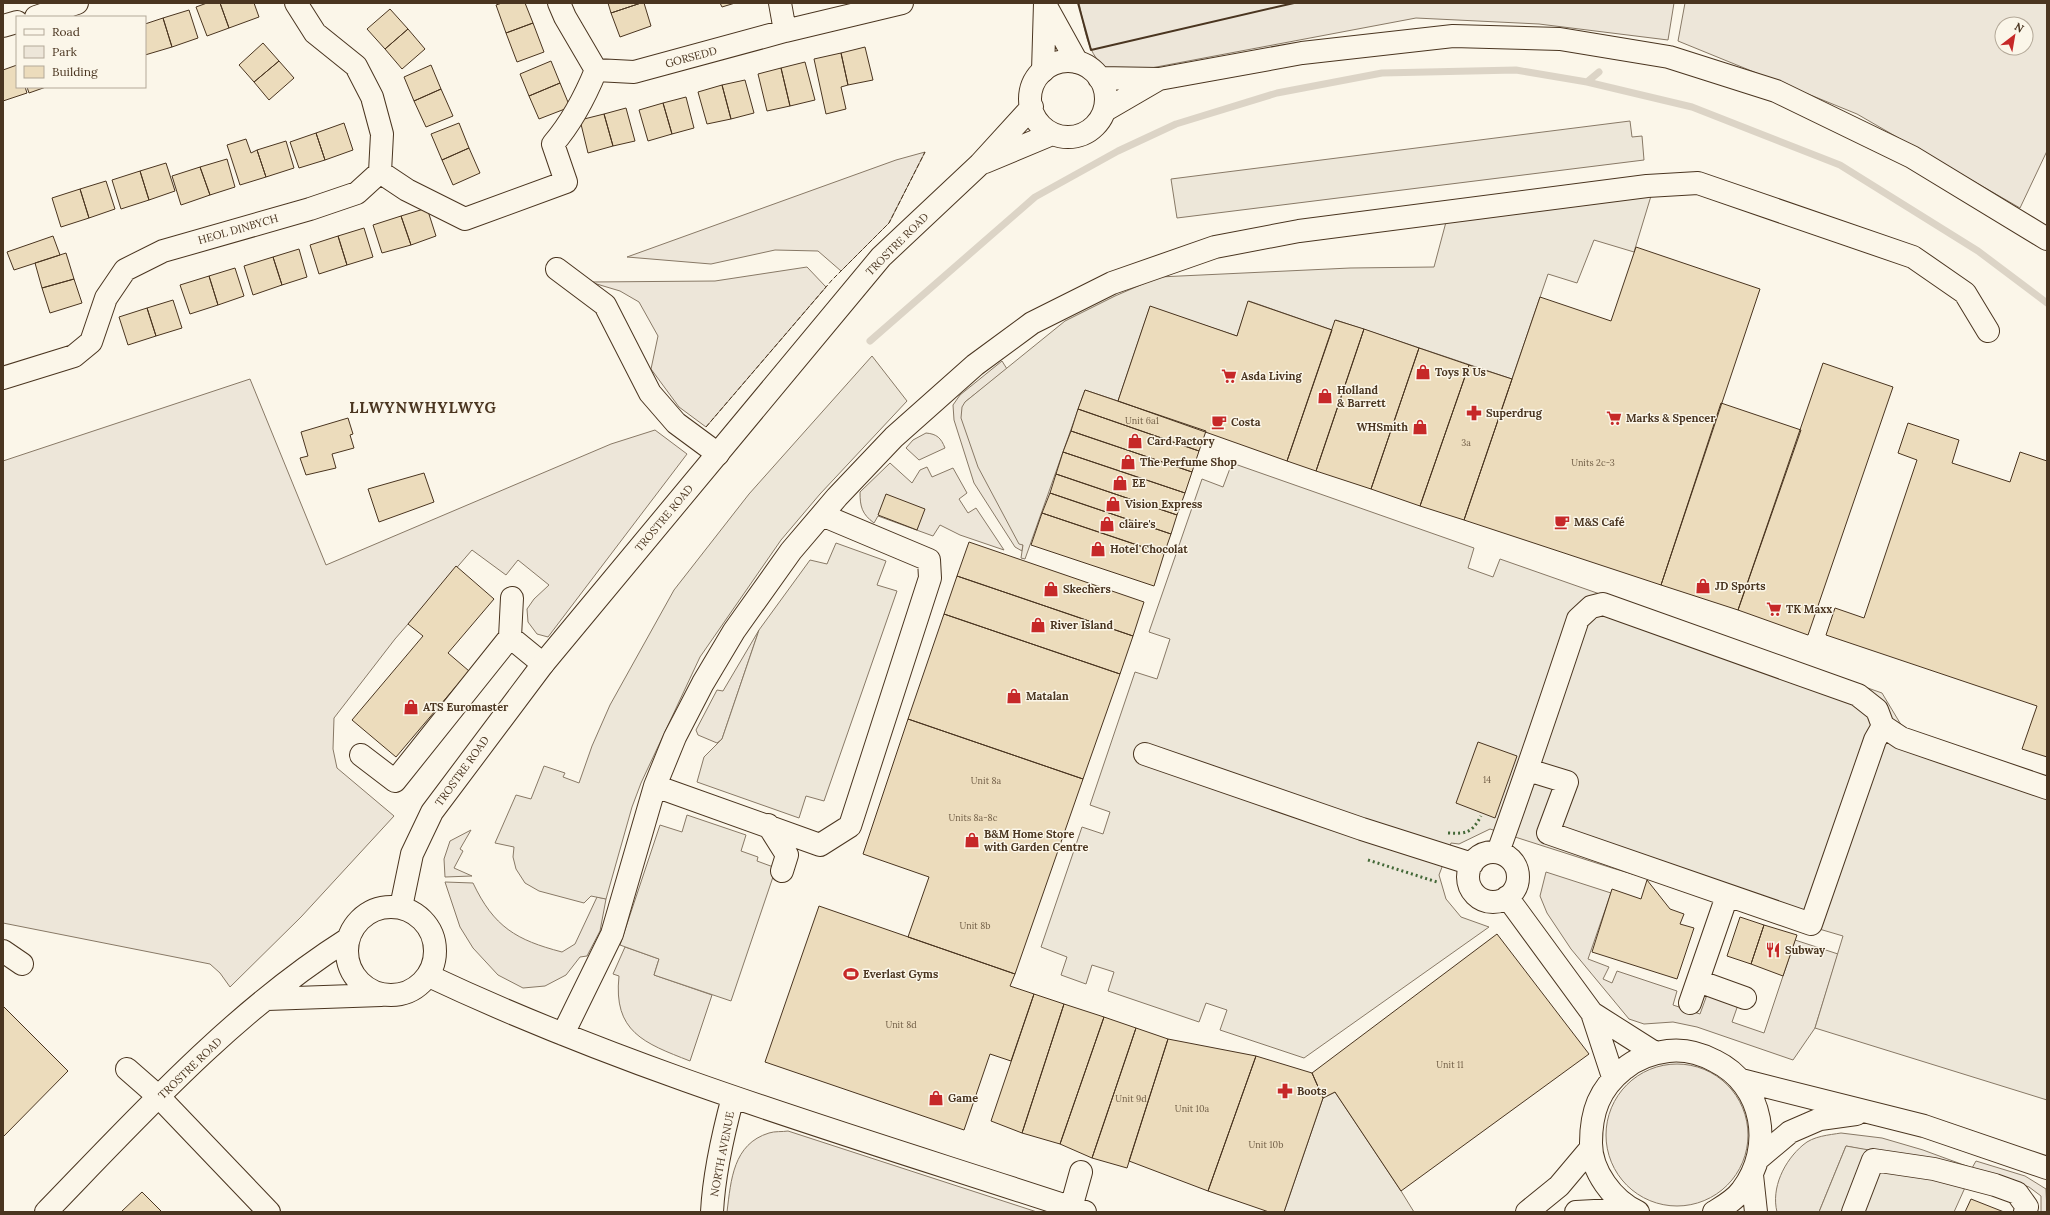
<svg xmlns="http://www.w3.org/2000/svg" width="2050" height="1215" font-family="Lora,serif">
  <style>
    .green { fill: #ede6d9; stroke: #887966; fill-rule: evenodd }
    .parking { fill: #ede7d9; stroke: #887966 }
    .lines { fill: none; stroke-linecap: round; stroke-linejoin: round }
    .stream { stroke: #dcd4c6; stroke-width: 7 }
    .building { fill: #ecdcbc; stroke: #4a3520 }
    .minor-casing { stroke: #4a3520; stroke-width: 24 }
    .major-casing { stroke: #4a3520; stroke-width: 24 }
    .minor { stroke: #fbf6e9; stroke-width: 22 }
    .major { stroke: #fbf6e9; stroke-width: 22 }
    .hedge { stroke: #436837; stroke-width: 3; stroke-dasharray: 2 3; stroke-linecap: butt }
    .fence { stroke: #4a3520; stroke-width: 1; stroke-dasharray: 5 2; stroke-linecap: butt }
    .wall { stroke: #4a3520; stroke-width: 2 }
    .labels { text-anchor: middle; dominant-baseline: central; stroke-width: 3; stroke-linejoin: round; paint-order: stroke }
    .number-label { font-size: 9px; fill: #725f47 }
    .street-label { font-size: 11px; fill: #4a3520; stroke: #fbf6e9 }
    .poi-label { font-size: 11px; font-weight: bold; fill: #4a3520; stroke: #fbf6e9; text-anchor: start }
    .district-label { font-size: 15px; font-weight: bold; letter-spacing: 1px; fill: #4a3520; stroke: #fbf6e9 }
  </style>
  <rect width="100%" height="100%" fill="#fbf6e9"/>
  <path class="green" d="M1079,3H1674L1668,40L1539,24L1416,18L1151,68C1141,69 1127,74 1117,72C1087,65 1085,28 1079,3Z
    M1685,3H2047V151L2020,208L1857,114L1678,41ZM2002,24H2026V48H2002Z
    M925,152L889,223L841,271L818,251L775,250L711,264L627,257L896,160Z
    M807,267L826,287L706,427L679,407L651,369L658,336L639,302L620,291L590,282L715,281Z
    M1002,361L1007,369L965,402L1023,545L1022,551L1015,547L974,483L954,420L953,405L960,395Z
    M250,379L326,565L611,444L655,430L687,454L548,637L537,634L528,622L527,609L534,599L549,585L518,560L506,575L472,550L395,639L334,718L333,749L337,768L394,816L301,917L230,987L220,973L210,964L3,923V461Z
    M926,433C937,434 941,438 945,448L919,460L906,448L913,440Z
    M890,463L912,483L920,470L927,467L932,477L953,468L967,493L959,499L968,513L976,508L1004,550L960,535L940,525L933,536L878,516L874,523C862,514 860,507 860,492Z
    M759,630L722,739L717,743L698,735L696,730L717,690L723,691Z
    M471,830L460,849L463,851L454,868L472,876L445,877L444,859L450,841Z
    M1546,872L1611,893L1588,959L1609,967L1603,979L1612,983L1617,971L1677,991L1673,1005L1700,1014L1708,992L1739,1002L1732,1022L1764,1033L1795,940L1838,954L1815,1028L1793,1060L1697,1027L1673,1022L1644,1024L1629,1019L1571,949L1547,913L1540,896Z
    M445,882L473,883C494,927 516,940 562,952L575,944L597,897L606,899L600,931L587,956L580,957L566,975L545,986L523,988L498,975L473,948L460,927Z
    M625,947L659,959L654,975L712,995L690,1061C644,1043 613,1032 619,976L613,974Z
    M1606 1135a71 71 0 1 1 142 0a71 71 0 1 1-142 0Z
    M788,1131L1037,1212H727C731,1180 733,1144 769,1133C775,1131 782,1132 788,1131Z
    M1841,1133L1882,1138L1923,1150L1972,1168L1976,1161L2025,1176L2046,1189L2047,1212H2041V1196L2029,1187L1998,1176L1846,1146L1819,1212H1777C1771,1188 1784,1161 1803,1145C1813,1136 1829,1135 1841,1133Z"/>
  <path class="parking" d="M1630,121L1632,137L1642,136L1644,160L1177,218L1171,179Z
    M1651,196L1634,252L1594,240L1577,283L1548,274L1512,379L1336,320L1332,330L1249,301L1237,336L1150,307L1118,401L1085,390L1025,559L1021,558L1023,545L1019,544L978,467L961,418L962,407L965,402L1065,321L1115,296L1159,277L1350,268L1434,267L1446,222Z
    M872,356L907,401L820,494L781,540L700,657L641,783L632,807L606,899L591,896L584,903L539,891L525,883L516,869L513,857L514,847L495,843L516,795L531,799L544,766L565,773L563,777L579,783L592,746L610,705L674,590L749,494Z
    M1232,463L1474,548L1468,568L1493,577L1500,559L1882,693L1903,728L2047,777V1100L1815,1028L1843,936L1612,868L1490,829L1459,844L1451,843L1439,875L1446,899L1461,917L1489,927L1304,1058L1220,1030L1227,1010L1206,1003L1199,1022L1108,991L1114,972L1092,965L1086,984L1061,975L1067,957L1041,947L1082,827L1103,834L1110,812L1090,805L1135,672L1157,679L1170,639L1149,632L1202,479L1223,487Z
    M836,543L886,561L877,585L897,591L824,801L806,796L799,818L697,782L704,757L722,739L759,630L810,560L827,564Z
    M687,815L746,835L741,851L758,857L757,861L776,868L731,1001L654,975L659,959L620,945L660,825L682,832Z
    M1335,1092L1401,1191L1414,1212H1284L1323,1098Z
    M1846,1146L1898,1155L1972,1172L1954,1212H1819Z"/>
  <g class="lines">
    <path class="stream" d="M1587,82L1599,72
      M870,341L1035,197L1118,151L1176,124L1277,93L1382,73L1516,70L1587,82L1692,107L1840,165L1978,251L2047,303"/>
  </g>
  <path class="building" d="M207,3H220L229,28L207,36L196,7Z
    M220,3H254L259,17L229,28Z
    M502,3H525L533,23L506,33L496,5Z
    M608,3H641L611,13Z
    M641,3H644L651,26L620,37L611,13Z
    M720,3H735L722,7Z
    M390,9L408,29L385,49L367,29Z
    M189,10L198,38L172,47L163,18Z
    M163,18L172,47L145,55V24Z
    M533,23L544,52L517,62L506,33Z
    M408,29L425,49L402,69L385,49Z
    M263,43L279,61L254,82L239,65Z
    M865,47L873,80L848,85L841,53Z
    M841,53L848,85L841,87L846,109L826,114L814,59Z
    M279,61L294,78L269,100L254,82Z
    M551,61L560,83L529,96L520,74Z
    M805,62L815,100L790,106L781,68Z
    M17,65V87H25L27,93L3,101V70Z
    M431,65L441,89L414,101L404,77Z
    M781,68L790,106L767,111L758,74Z
    M745,80L754,113L731,119L722,85Z
    M560,83L570,107L539,119L529,96Z
    M722,85L731,119L707,124L698,92Z
    M27,87H46L29,93Z
    M441,89L453,116L426,127L414,101Z
    M686,97L694,128L672,134L663,103Z
    M663,103L672,134L648,141L639,110Z
    M626,108L635,141L613,146L604,114Z
    M604,114L613,146L588,153L580,120Z
    M344,123L353,150L325,160L316,133Z
    M459,123L469,148L442,160L431,134Z
    M316,133L325,160L299,168L290,142Z
    M246,139L251,153L257,150L266,177L240,185L227,145Z
    M286,141L294,168L266,177L257,150Z
    M469,148L480,173L453,185L442,160Z
    M227,159L235,187L210,195L200,167Z
    M166,163L175,191L149,200L140,171Z
    M200,167L210,195L181,205L172,176Z
    M140,171L149,200L121,209L112,180Z
    M106,181L115,209L89,218L80,189Z
    M80,189L89,218L61,227L52,198Z
    M427,208L436,236L411,245L401,216Z
    M401,216L411,245L382,253L373,225Z
    M364,228L373,257L347,265L338,236Z
    M53,236L60,255L14,270L7,252Z
    M338,236L347,265L319,274L310,245Z
    M1636,247L1760,289L1661,585L1464,520L1540,297L1611,321Z
    M299,249L307,277L282,285L273,257Z
    M66,253L74,279L42,288L35,263Z
    M273,257L282,285L253,295L244,266Z
    M235,268L244,296L218,305L209,276Z
    M209,276L218,305L190,314L180,285Z
    M74,279L82,303L50,313L42,288Z
    M173,300L182,328L156,336L147,308Z
    M1248,301L1332,330L1287,461L1118,401L1150,306L1237,336Z
    M147,308L156,336L128,345L119,317Z
    M1335,320L1364,329L1316,471L1287,461Z
    M1364,329L1419,348L1371,489L1316,471Z
    M1419,348L1469,365L1420,506L1371,489Z
    M1823,363L1893,387L1808,635L1738,610Z
    M1469,365L1512,379L1464,520L1420,506Z
    M1085,390L1206,431L1199,451L1078,409Z
    M1721,403L1801,430L1738,610L1661,585Z
    M1078,409L1199,451L1192,472L1071,431Z
    M348,418L353,434L350,435L354,448L332,454L336,468L306,475L300,458L308,456L301,432Z
    M1908,423L1959,440L1952,463L2010,482L2020,452L2047,461V757L2022,749L2037,706L1826,635L1835,608L1864,618L1917,460L1898,453Z
    M1071,431L1192,472L1185,493L1063,452Z
    M1063,452L1185,493L1177,515L1056,474Z
    M424,473L434,502L379,522L368,489Z
    M1056,474L1177,515L1171,534L1050,493Z
    M1050,493L1171,534L1164,554L1042,513Z
    M886,494L925,509L917,530L878,515Z
    M1042,513L1164,554L1154,586L1031,545Z
    M969,542L1144,602L1133,636L957,576Z
    M456,566L494,599L448,653L469,671L396,757L352,720L423,636L408,624Z
    M957,576L1133,636L1120,674L944,614Z
    M944,614L1120,674L1083,779L908,719Z
    M908,719L1083,779L1015,974L908,937L929,877L863,854Z
    M1478,742L1517,756L1495,818L1456,803Z
    M1647,880L1670,909L1684,914L1680,924L1694,928L1677,979L1592,952L1612,889L1641,899Z
    M819,906L1015,974L1010,986L1034,994L1011,1061L990,1054L964,1130L765,1062Z
    M1740,917L1764,925L1751,964L1727,956Z
    M1764,925L1797,935L1783,976L1751,964Z
    M1497,934L1589,1054L1401,1191L1335,1092L1323,1098L1312,1073Z
    M1034,994L1064,1004L1022,1133L991,1121Z
    M1064,1004L1104,1017L1060,1144L1022,1133Z
    M3,1006L68,1071L3,1137Z
    M1104,1017L1136,1028L1092,1158L1060,1144Z
    M1136,1028L1168,1039L1127,1168L1092,1158Z
    M1168,1039L1256,1056L1208,1191L1129,1161Z
    M1256,1056L1312,1073L1323,1098L1284,1212H1269L1208,1191Z
    M142,1192L162,1212H121Z
    M1971,1199L2004,1212H1965Z"/>
  <g class="lines">
    <g class="minor-casing">
      <path id="minor" d="M559,3L565,17L596,70L634,72L785,31L902,3
        M780,3L785,31
        M1046,6L1077,62
        M36,17L77,3
        M3,26L17,22
        M1043,71L1045,3
        M380,172L407,190L465,219L566,182L553,144C572,122 585,97 596,70
        M557,269L605,305L650,393L676,423L718,454
        M3,378L74,356L91,342L106,298L125,270L163,251L310,209L357,193L380,172L382,134L372,97L356,66L315,33L296,3
        M510,637L543,664
        M1145,754L1362,829L1472,864
        M361,755L395,781L510,637L512,598
        M1528,770L1567,782L1548,833L1811,924L1875,740L1883,726
        M655,786L820,845L850,826L930,578L929,560L822,515
        M768,825L787,855L782,871
        M1498,852C1526,775 1552,697 1578,619L1591,607L1603,604L1858,695L1877,710L1883,726L1901,738L2047,788
        M1468 877a25 25 0 1 1 50 0a25 25 0 1 1-50 0Z
        M1507,897L1592,1013L1613,1077
        M3,951L22,964
        M429,976C639,1075 864,1139 1085,1212
        M1698,981L1745,998
        M1690,1003L1727,896
        M1592,1013L1655,1053
        M563,1034L612,934L655,786L675,737L703,683L734,631L791,551L837,497L894,437L975,365L1032,323L1112,283L1215,247L1299,231L1647,186L1698,183L1913,257L1965,293L1988,331
        M127,1069L159,1097L269,1212
        M1741,1080L1924,1126L2047,1168
        M1759,1158L1790,1132L1820,1119L1856,1114
        M1752,1175L1756,1212
        M1071,1208L1081,1172
        M712,1212C714,1173 723,1134 733,1097
        M1527,1212L1559,1186L1591,1148
        M1576,1212L1632,1209
        M1638,1212C1613,1201 1591,1171 1591,1143C1591,1112 1599,1089 1624,1069C1637,1058 1652,1053 1668,1051C1685,1049 1700,1053 1715,1061C1764,1085 1774,1148 1742,1190C1735,1200 1724,1206 1714,1212
        M1853,1212L1873,1160L1934,1169L1995,1185L2017,1193L2027,1207L2025,1212"/>
    </g>
    <g class="major-casing">
      <path id="major" d="M1030 99a38 38 0 1 1 76 0a38 38 0 1 1-76 0Z
        M1099,78L1159,79L1302,53L1453,36L1560,39L1669,57L1776,91L1912,157L2047,239
        M1104,111L1159,79
        M985,162L1052,134
        M347 951a44 44 0 1 1 88 0a44 44 0 1 1-88 0Z
        M401,907L412,854L432,812L543,664L881,257L980,164L1032,107
        M267,999L381,995
        M46,1212C139,1116 234,1011 348,939"/>
    </g>
    <use href="#minor" class="minor"/>
    <use href="#major" class="major"/>
    <path class="hedge" d="M1448,833C1466,834 1472,833 1481,816
      M1368,860L1437,882"/>
    <path class="fence" d="M706,427L832,280L889,223L925,152"/>
    <path class="wall" d="M1078,3L1091,50L1294,3"/>
  </g>
  <defs>
    <g id="shop-bare" transform="scale(1.2)"><path d="M-5-2.5h2.3a2.7 3.5 0 0 1 5.4 0H5L5.5 6h-11ZM-1.5-2.5h3a1.5 2.3 0 0 0-3 0Z" fill="#c62828" stroke="#fbf6e9" stroke-width="2.5" paint-order="stroke"/></g>
    <g id="supermarket-bare" transform="scale(1.2)"><path d="M-6-5.5h2.5l.6 2H6L4.5 2H-2.5L-4.4-4H-6ZM-1.5 3.2a1.3 1.3 0 1 0 .1 0ZM3 3.2a1.3 1.3 0 1 0 .1 0Z" fill="#c62828" stroke="#fbf6e9" stroke-width="2.5" paint-order="stroke"/></g>
    <g id="pharmacy-bare" transform="scale(1.2)"><path d="M-2-6h4v4h4v4h-4v4h-4v-4h-4v-4h4Z" fill="#c62828" stroke="#fbf6e9" stroke-width="2.5" paint-order="stroke"/></g>
    <g id="cafe-bare" transform="scale(1.2)"><path d="M-5.5-4.5H6V0H3Q3 3.5 0 3.5H-2.5Q-5.5 3.5-5.5 0ZM3-3.2v2h1.7v-2ZM-6 4.5H4V6H-6Z" fill="#c62828" stroke="#fbf6e9" stroke-width="2.5" paint-order="stroke"/></g>
    <g id="restaurant-bare" transform="scale(1.2)"><path d="M-5-6h1v4h1v-4h1v4h1v-4h1v5L-1.5 .5V6h-2V.5L-5-1ZM5-6V6H3V1.5H1.5Q1.5-4 5-6Z" fill="#c62828" stroke="#fbf6e9" stroke-width="2.5" paint-order="stroke"/></g>
    <g id="stadium-bare" transform="scale(1.2)"><path d="M0-5a6.5 5 0 1 0 0 10a6.5 5 0 1 0 0-10ZM-3.5-1.8h7v3.6h-7Z" fill="#c62828" stroke="#fbf6e9" stroke-width="2.5" paint-order="stroke"/></g>
  </defs>
  <g fill-rule="evenodd">
    <use href="#shop-bare" x="1423" y="372"/>
    <use href="#supermarket-bare" x="1229" y="376"/>
    <use href="#shop-bare" x="1325" y="396"/>
    <use href="#pharmacy-bare" x="1474" y="413"/>
    <use href="#supermarket-bare" x="1614" y="418"/>
    <use href="#cafe-bare" x="1219" y="422"/>
    <use href="#shop-bare" x="1420" y="427"/>
    <use href="#shop-bare" x="1135" y="441"/>
    <use href="#shop-bare" x="1128" y="462"/>
    <use href="#shop-bare" x="1120" y="483"/>
    <use href="#shop-bare" x="1113" y="504"/>
    <use href="#cafe-bare" x="1562" y="522"/>
    <use href="#shop-bare" x="1107" y="524"/>
    <use href="#shop-bare" x="1098" y="549"/>
    <use href="#shop-bare" x="1703" y="586"/>
    <use href="#shop-bare" x="1051" y="589"/>
    <use href="#supermarket-bare" x="1774" y="609"/>
    <use href="#shop-bare" x="1038" y="625"/>
    <use href="#shop-bare" x="1014" y="696"/>
    <use href="#shop-bare" x="411" y="707"/>
    <use href="#shop-bare" x="972" y="840"/>
    <use href="#restaurant-bare" x="1773" y="950"/>
    <use href="#stadium-bare" x="851" y="974"/>
    <use href="#pharmacy-bare" x="1285" y="1091"/>
    <use href="#shop-bare" x="936" y="1098"/>
  </g>
  <g class="labels">
    <g class="number-label">
      <text x="1142" y="420">Unit 6a1</text>
      <text x="1466" y="442">3a</text>
      <text x="1593" y="462">Units 2c-3</text>
      <text x="1487" y="779">14</text>
      <text x="986" y="780">Unit 8a</text>
      <text x="973" y="817">Units 8a-8c</text>
      <text x="975" y="925">Unit 8b</text>
      <text x="901" y="1024">Unit 8d</text>
      <text x="1450" y="1064">Unit 11</text>
      <text x="1131" y="1098">Unit 9d</text>
      <text x="1192" y="1108">Unit 10a</text>
      <text x="1266" y="1144">Unit 10b</text>
    </g>
    <g class="street-label">
      <text transform="translate(691 57) rotate(-15)">GORSEDD</text>
      <text transform="translate(238 229) rotate(-16)">HEOL DINBYCH</text>
      <text transform="translate(897 244) rotate(-45)">TROSTRE ROAD</text>
      <text transform="translate(664 518) rotate(-50)">TROSTRE ROAD</text>
      <text transform="translate(462 771) rotate(-54)">TROSTRE ROAD</text>
      <text transform="translate(190 1068) rotate(-44)">TROSTRE ROAD</text>
      <text transform="translate(722 1154) rotate(-79)">NORTH AVENUE</text>
    </g>
    <g class="poi-label">
      <text x="1435" y="372">Toys R Us</text>
      <text x="1241" y="376">Asda Living</text>
      <text x="1337" y="390">Holland<tspan x="1337" dy="13">&amp; Barrett</tspan></text>
      <text x="1486" y="413">Superdrug</text>
      <text x="1626" y="418">Marks &amp; Spencer</text>
      <text x="1231" y="422">Costa</text>
      <text x="1408" y="427" text-anchor="end">WHSmith</text>
      <text x="1147" y="441">Card Factory</text>
      <text x="1140" y="462">The Perfume Shop</text>
      <text x="1132" y="483">EE</text>
      <text x="1125" y="504">Vision Express</text>
      <text x="1574" y="522">M&amp;S Café</text>
      <text x="1119" y="524">claire's</text>
      <text x="1110" y="549">Hotel Chocolat</text>
      <text x="1715" y="586">JD Sports</text>
      <text x="1063" y="589">Skechers</text>
      <text x="1786" y="609">TK Maxx</text>
      <text x="1050" y="625">River Island</text>
      <text x="1026" y="696">Matalan</text>
      <text x="423" y="707">ATS Euromaster</text>
      <text x="984" y="834">B&amp;M Home Store<tspan x="984" dy="13">with Garden Centre</tspan></text>
      <text x="1785" y="950">Subway</text>
      <text x="863" y="974">Everlast Gyms</text>
      <text x="1297" y="1091">Boots</text>
      <text x="948" y="1098">Game</text>
    </g>
    <g class="district-label">
      <text x="423" y="407">LLWYNWHYLWYG</text>
    </g>
  </g>
  <rect width="2050" height="1215" fill="none" stroke="#4a3520" stroke-width="8"/>
  <rect x="16" y="16" width="130" height="72" fill="#fbf6e9" stroke="#b4a999"/>
  <rect x="24" y="29" width="20" height="6" fill="#fbf6e9" stroke="#b4a999"/>
  <text x="52" y="36" font-size="12" fill="#4a3520">Road</text>
  <rect x="24" y="46" width="20" height="12" fill="#ede6d9" stroke="#b4a999"/>
  <text x="52" y="56" font-size="12" fill="#4a3520">Park</text>
  <rect x="24" y="66" width="20" height="12" fill="#ecdcbc" stroke="#b4a999"/>
  <text x="52" y="76" font-size="12" fill="#4a3520">Building</text>
  <g transform="translate(2014 36) rotate(31)"><circle r="19" fill="#fbf6e9" stroke="#b4a999"/>
  <path d="M0-3L7 15L0 10L-7 15Z" fill="#c62828"/>
  <text y="-6" font-size="11" font-weight="bold" text-anchor="middle" fill="#4a3520">N</text>
  </g>
</svg>
